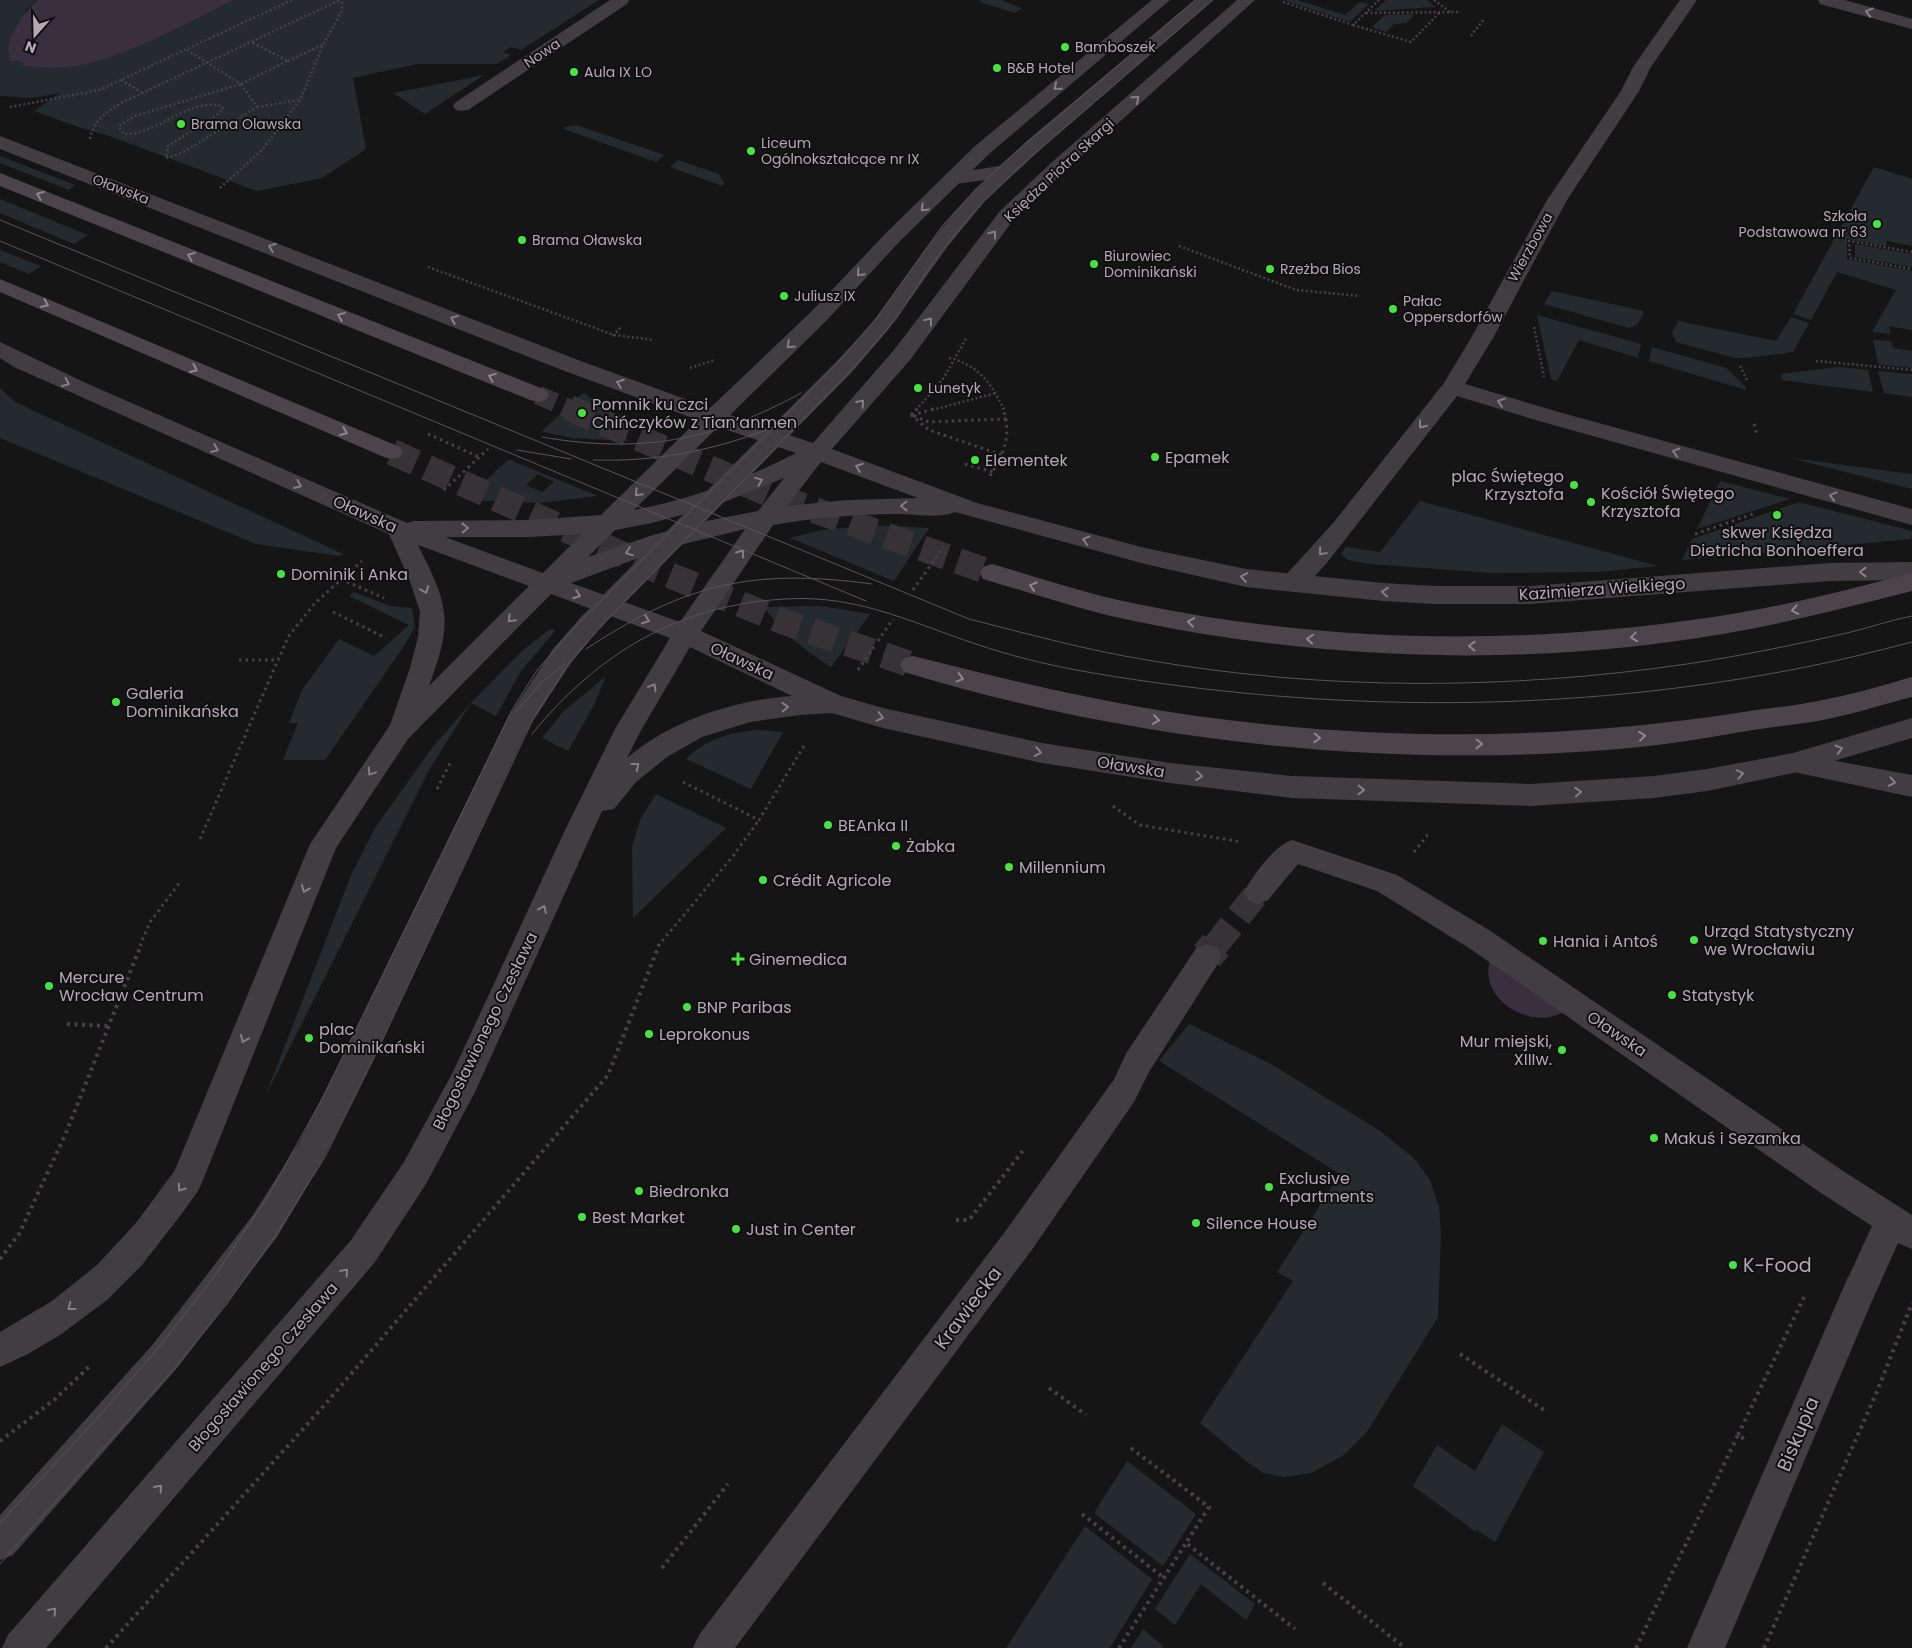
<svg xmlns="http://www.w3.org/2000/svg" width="1912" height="1648" font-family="Poppins,sans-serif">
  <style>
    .green { fill: #252a2e; fill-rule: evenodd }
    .water { fill: #3a2f3e }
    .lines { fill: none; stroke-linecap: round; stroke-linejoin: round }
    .pedestrian-tunnel-far1 { stroke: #363236; stroke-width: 26; stroke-dasharray: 26 12; stroke-linecap: butt }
    .pedestrian-tunnel { stroke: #363236; stroke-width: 33; stroke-dasharray: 33 17; stroke-linecap: butt }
    .secondary-tunnel-far1 { stroke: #363236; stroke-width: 19; stroke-dasharray: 19 9; stroke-linecap: butt }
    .secondary-tunnel { stroke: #363236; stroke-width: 26; stroke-dasharray: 26 12; stroke-linecap: butt }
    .path-far2 { stroke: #474047; stroke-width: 2.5; stroke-dasharray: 2 2.5; stroke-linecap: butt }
    .path-far1 { stroke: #474047; stroke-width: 3; stroke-dasharray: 2.5 4; stroke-linecap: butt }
    .path { stroke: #474047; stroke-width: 4; stroke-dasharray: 3 4.5; stroke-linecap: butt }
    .service { fill: #423d41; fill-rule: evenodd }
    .pedestrian { fill: #423d41; fill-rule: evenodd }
    .minor { fill: #423d41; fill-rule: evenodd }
    .tertiary { fill: #423d41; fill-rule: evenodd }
    .secondary { fill: #4b444b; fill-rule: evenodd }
    .tram { stroke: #5a525a; stroke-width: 1 }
    .oneway { stroke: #877d87 }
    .oneway2 { stroke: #908590 }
    .poi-dot { fill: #47e340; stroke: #111011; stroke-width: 2 }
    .labels { text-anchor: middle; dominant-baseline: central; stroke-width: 4; stroke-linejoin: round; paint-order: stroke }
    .far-poi-label { font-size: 14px; fill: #b5a8b5; stroke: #111011; text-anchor: start }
    .far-street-label { font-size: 14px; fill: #b5a8b5; stroke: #111011 }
    .poi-label { font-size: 16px; fill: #b5a8b5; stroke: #111011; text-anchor: start }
    .street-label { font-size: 16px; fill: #b5a8b5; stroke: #111011 }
    .near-poi-label { font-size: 19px; fill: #b5a8b5; stroke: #111011; text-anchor: start }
    .near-street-label { font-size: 19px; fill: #b5a8b5; stroke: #111011 }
  </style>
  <rect width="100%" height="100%" fill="#161516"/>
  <path class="green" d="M0,0H38L26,10L17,60L25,64L23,66L68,67L93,62L120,53L234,0H599L521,50L511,47L503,52L511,55L497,64H417L353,78L366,149L322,178L257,191L109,136L84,129L34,111L60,93L33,98L0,96Z
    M981,0H1003V1L1022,8L1015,13L979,2Z
    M1287,0H1297L1345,15L1360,2L1369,4L1350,22L1286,1Z
    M1386,0H1427L1435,7L1374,11Z
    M1409,14L1414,15L1406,23L1394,24L1386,32L1372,27L1385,15Z
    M484,75L425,114L393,93Z
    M576,125L665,155L656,162L564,129V127Z
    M0,156L75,185L69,190L0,163Z
    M678,160L719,174L724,183L722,186L670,167Z
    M1874,167L1912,179V246L1887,241L1886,246L1847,239V259L1912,271V330L1889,326L1890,334L1872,332L1896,290L1837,272L1811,320L1793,314Z
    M0,199L88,235L74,244L0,213Z
    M1855,244L1912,254V267L1855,257Z
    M0,250L41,266L29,274L0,262Z
    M1552,291L1644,311L1638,324L1629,328L1544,304Z
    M1537,315L1641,344L1638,358L1579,340L1557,381L1551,379Z
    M1791,317L1809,323L1793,352L1745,358H1735L1676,342L1672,333L1678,321L1776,341Z
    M1873,340L1891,341L1893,348L1912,351V368L1883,365L1878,363Z
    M1652,347L1726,368L1746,387V390L1649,361Z
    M1839,367L1868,370L1873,392L1782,380L1781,374Z
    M1878,371L1912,374V397L1884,393Z
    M0,388L15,402L343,554L339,556L256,544L0,438Z
    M583,393C596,399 628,427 627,441L573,438L543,432L542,431Z
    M1791,458L1912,474V489Z
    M508,460H510L598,496L540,503L464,500ZM538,474L554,482L542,492L526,485Z
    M1720,481L1790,499L1697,529Z
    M1420,501L1658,566L1598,572L1492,573L1370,564L1348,560L1341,554L1346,547L1380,552Z
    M1799,502L1912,531L1911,539L1682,560L1692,539Z
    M873,525L929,528L894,581L790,538L822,530Z
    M354,592L390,606L412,608L415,627L404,646L325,760H283L298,723H289L302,690L339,639L374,656L409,625L349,596Z
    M821,606L870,614L831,667C804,650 782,633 764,607Z
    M554,629L555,631L521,671L496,716L471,703L429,770L265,1097L351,875L375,828L432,748L471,703L523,650L549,630Z
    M606,676L594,705L568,751L542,738L563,712Z
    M758,730L783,732L751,789L686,759C707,738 730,733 758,730Z
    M656,794L726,828L633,918L632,847L640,820Z
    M1189,1024L1271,1064L1307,1086L1380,1131L1413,1157L1430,1180L1439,1207L1441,1233L1438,1317L1367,1432L1344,1455L1311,1473L1284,1477L1264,1473L1250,1464L1200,1423L1293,1281L1277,1272L1340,1174L1159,1061Z
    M1502,1424L1544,1452L1495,1542L1477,1530L1476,1532L1413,1486L1437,1445L1475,1471Z
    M1127,1461L1196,1514L1163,1566L1094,1513Z
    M1085,1526L1152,1579L1110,1648H1006Z
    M1190,1554L1255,1604L1246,1620L1201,1584L1175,1625L1155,1609Z
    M1143,1629L1163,1646L1162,1648H1131Z"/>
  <path class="water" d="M38,0H234C189,22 116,63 67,67C52,69 37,67 21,66L24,64L17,60L12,62C0,44 23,13 38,0Z
    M1493,953L1567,1010C1532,1034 1471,997 1493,953Z"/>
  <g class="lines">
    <path class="pedestrian-tunnel-far1" d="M1215,946L1258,892"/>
    <path class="pedestrian-tunnel" d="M1207,956L1216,945"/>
    <path class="secondary-tunnel-far1" d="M538,395L572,410"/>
    <path class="secondary-tunnel" d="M569,408L769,494L992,573
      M392,452L657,570L787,623L913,665"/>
    <path class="path-far2" d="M1434,0L1450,12
      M1283,2L1353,25L1379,0
      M1366,13L1461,12
      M1353,25L1411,42L1440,12
      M1471,36L1484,19
      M187,50L241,84
      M288,61L322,45
      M121,80L141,92
      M241,84L257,107L182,153L166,158L168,146L218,114L223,109L222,106C185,98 160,135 124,134L119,128L120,125L135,116Z
      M241,84L288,61L251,42
      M10,107L99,90L292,0
      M257,107L299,100
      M90,139C94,120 105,113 121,103L340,0
      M220,188L262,150L300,100L323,45L342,11V0
      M1179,246L1296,290L1360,296
      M1912,252L1849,241L1850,258L1912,269
      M428,267L614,335L654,340
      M1534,327L1544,377
      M613,336L621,327
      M949,358C977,364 993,385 1004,410
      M1816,361L1912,370
      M1740,366L1748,382
      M690,368L715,360
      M916,410L943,379L967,337
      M932,410L996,393"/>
    <path class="path-far1" d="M911,415L918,408
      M911,415L929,430L1002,455
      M912,415L937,408
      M914,416L929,422L1007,419
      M1754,424L1757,435
      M428,434L479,457
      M965,464L993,472
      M990,476C1004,454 1012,435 1003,408
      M444,490L488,449
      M1695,534L1756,513
      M341,579L384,598
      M913,590L944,546
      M333,612L386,638
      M878,641L893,619
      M239,660H279
      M858,670L874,647
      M683,782L759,820L804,746
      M437,789L450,763
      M1113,806L1140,825L1242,842
      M200,839L288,637L315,603L362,561
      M1414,852L1429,833
      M140,946L150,922L181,881
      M658,946L733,856L759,820"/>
    <path class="path" d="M67,1024L109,1026
      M956,1220H969L1025,1148
      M0,1259L19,1234L66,1133L141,945
      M1460,1354L1544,1410
      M1049,1388L1086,1415
      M1738,1435L1805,1295
      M0,1441L54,1400L90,1366
      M1131,1448L1209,1507L1186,1543L1295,1629
      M1082,1514L1164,1578
      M662,1568L728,1484
      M1323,1583L1405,1648
      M106,1648L321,1409L608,1075L659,945
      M1119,1648L1186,1543
      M1636,1648L1738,1435L1746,1440
      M1764,1648L1878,1389L1912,1303"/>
    <path class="service" d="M610,0H629L627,4L468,110L462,111L456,110L453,106L456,102Z
      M1195,0H1213L1042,148L985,201L948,246L888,330L852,372L599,629L571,663L527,730L370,1066L322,1161L277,1237L178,1367L13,1555L0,1560V1515L154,1343L253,1215L300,1141L348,1046L507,719L553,649L581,617L836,362C849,348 863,334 875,319C911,272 942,220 986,180L954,184L947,182L944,178L947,174L1000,166L1028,140Z"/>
    <path class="pedestrian" d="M1292,840L1397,875L1489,930L1843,1171L1912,1215V1249L1898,1243L1872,1301L1860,1305L1848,1301L1843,1289L1872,1226L1821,1193L1469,948L1377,891L1298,864L1268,900L1258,904L1248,900L1244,892C1252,876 1275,845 1292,840Z
      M1207,944L1217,947L1222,956L1217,965L1149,1072L1134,1102L1123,1106L1112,1102L1108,1092L1127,1052L1197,947Z"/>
    <path class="minor" d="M1680,0H1697L1651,67L1639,91L1567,200L1493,338L1465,384L1555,411L1912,509V525L1539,421L1457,396L1326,564C1313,577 1303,595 1284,589L1281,583L1284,577L1334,522L1444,383L1471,338L1547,200L1621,91L1633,67Z
      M1818,0H1845L1912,19V29L1820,4Z
      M1793,753L1912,775V797L1784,770L1780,763L1784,756Z
      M1123,1078L1134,1082L1138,1092L1134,1102L1031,1251L735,1648H693L699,1635L1007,1229L1112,1082Z
      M1860,1273L1872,1277L1877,1289L1725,1648H1687L1848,1277Z"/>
    <path class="tertiary" d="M1152,0H1170L989,154L900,241L826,321L730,415L813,443L894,350L1000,211L1051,163L1237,0H1255L1065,171L1014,219L910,360L832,449L977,503L1145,548L1246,569L1383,583L1434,586H1530L1830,563L1912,562V580L1830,581L1530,604H1434L1383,601L1246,587L1145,564L955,512C938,519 915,514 897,514C855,514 814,518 773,525L701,631L841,696L883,708L1042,743L1170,763L1292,776L1530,784L1654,776L1707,769L1793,753L1912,718V738L1793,773L1707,791L1654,798L1530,806L1292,798L1170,783L1042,763L883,728L832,713L800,715L750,722L702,737L667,757L636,782L614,809L602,811L475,1092L426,1184L375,1262L46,1648H2L8,1635L351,1240L404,1162L453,1072L566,828L615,729L670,638L551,594L408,739L336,848L203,1180L198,1191L183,1212L142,1265L107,1300L60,1335L28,1354L0,1367V1332L52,1301L97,1265L136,1223L175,1170L310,844L390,725L410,668L418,637L420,612L410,581L389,534L14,367L0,358V342L88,384L407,523L414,521L529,520L601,515L698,420L562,370L0,149V136L578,360L710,408L812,311L886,233L975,146ZM718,427L796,453C744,480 691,499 634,510ZM821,462L918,498L847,500L787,506ZM784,478L758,511L701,522L653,535L588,557L615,530L652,523L714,506ZM745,529L680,622L571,583L660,550ZM582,534L543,573L445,537H529ZM418,545L529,586L429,686C437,663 447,638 444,614C442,590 428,566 418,545ZM690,647L792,696C736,700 671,720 627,758L640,732Z"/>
    <path class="secondary" d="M0,173L546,390L549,395L546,400L538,402L530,400L0,186Z
      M0,279L400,447L403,452L400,457L392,459L384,457L0,292Z
      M992,564C1040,578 1088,594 1137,604C1329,644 1526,646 1720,616C1785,606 1848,590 1912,573V591C1849,607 1787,623 1723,634C1529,667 1330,661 1139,622C1086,612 1035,594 983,579L980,573L983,567Z
      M913,656C1000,678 1087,699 1176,713C1364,741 1555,742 1743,712C1768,708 1794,706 1818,701C1850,695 1881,686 1912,677V697C1881,705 1850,715 1818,721C1794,725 1770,727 1747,731C1708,738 1669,744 1630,748C1389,770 1135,742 904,672L900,665L904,658Z"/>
    <path class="tram" d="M0,220L969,619C1028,634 1086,650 1147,660C1324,691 1509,690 1687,664C1740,656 1794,645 1847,633C1869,628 1890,620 1912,616
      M0,241L866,601
      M542,437C640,454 714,441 801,393
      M517,450L571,459
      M593,460C655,462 711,451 769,429
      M586,649C686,583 754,568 872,584
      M516,712L542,682L566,663
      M532,734C599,652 679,605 785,599C861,594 918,626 988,648C1022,659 1058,667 1093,673C1329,713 1571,714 1806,667C1842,660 1877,651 1912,642
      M0,1523L101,1414L159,1347L216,1274L268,1196L322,1099L512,710L537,670L575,627L833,368L875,320L943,225L976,189L1009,158L1195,0
      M0,1564L179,1363L226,1305L278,1232L325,1157L374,1058L534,717L571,660L620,606L844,378L896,319L930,267L955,234L984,201L1018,168L1213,0"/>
  </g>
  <defs><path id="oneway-chevron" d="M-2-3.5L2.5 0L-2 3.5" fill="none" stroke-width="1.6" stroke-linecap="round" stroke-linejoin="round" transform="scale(1.25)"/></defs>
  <g class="oneway">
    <use href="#oneway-chevron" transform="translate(1869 12) rotate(-164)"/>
    <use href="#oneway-chevron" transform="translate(1057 87) rotate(140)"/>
    <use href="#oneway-chevron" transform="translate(1136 99) rotate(-41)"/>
    <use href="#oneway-chevron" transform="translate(924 208) rotate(136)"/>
    <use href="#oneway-chevron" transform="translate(993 234) rotate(-53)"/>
    <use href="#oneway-chevron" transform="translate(272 247) rotate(-159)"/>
    <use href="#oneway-chevron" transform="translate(860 273) rotate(133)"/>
    <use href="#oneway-chevron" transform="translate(454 319) rotate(-158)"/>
    <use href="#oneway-chevron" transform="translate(929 321) rotate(-52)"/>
    <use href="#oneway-chevron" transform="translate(790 345) rotate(136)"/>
    <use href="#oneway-chevron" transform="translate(66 383) rotate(25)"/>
    <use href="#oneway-chevron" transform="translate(620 383) rotate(-160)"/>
    <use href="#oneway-chevron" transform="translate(1501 402) rotate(-162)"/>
    <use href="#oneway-chevron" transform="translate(861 403) rotate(-49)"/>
    <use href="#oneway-chevron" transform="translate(1422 425) rotate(128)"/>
    <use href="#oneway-chevron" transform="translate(215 449) rotate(23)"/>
    <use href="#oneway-chevron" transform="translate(1676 452) rotate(-165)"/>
    <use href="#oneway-chevron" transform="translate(859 467) rotate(-160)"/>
    <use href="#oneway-chevron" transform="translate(759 481) rotate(-22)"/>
    <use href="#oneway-chevron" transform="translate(298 485) rotate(24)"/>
    <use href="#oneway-chevron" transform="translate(638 493) rotate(134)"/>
    <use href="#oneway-chevron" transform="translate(1833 496) rotate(-165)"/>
    <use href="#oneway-chevron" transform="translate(904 506) rotate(179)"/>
    <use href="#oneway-chevron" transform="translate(465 528) rotate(-1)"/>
    <use href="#oneway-chevron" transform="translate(1086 540) rotate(-165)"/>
    <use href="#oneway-chevron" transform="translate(629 552) rotate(161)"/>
    <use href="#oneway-chevron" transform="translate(1322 552) rotate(130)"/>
    <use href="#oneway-chevron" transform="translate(741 553) rotate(-55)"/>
    <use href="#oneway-chevron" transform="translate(1863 572) rotate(180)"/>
    <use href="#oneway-chevron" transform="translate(1244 577) rotate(-170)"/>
    <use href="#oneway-chevron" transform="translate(425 590) rotate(68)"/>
    <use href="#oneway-chevron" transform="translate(1385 592) rotate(-175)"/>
    <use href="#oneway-chevron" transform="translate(577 595) rotate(20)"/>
    <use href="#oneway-chevron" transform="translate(511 619) rotate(135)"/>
    <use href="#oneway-chevron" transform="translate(646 620) rotate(20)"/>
    <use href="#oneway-chevron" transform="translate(653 687) rotate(-59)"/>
    <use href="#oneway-chevron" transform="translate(785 707) rotate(-3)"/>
    <use href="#oneway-chevron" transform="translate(880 717) rotate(14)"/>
    <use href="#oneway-chevron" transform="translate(1839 749) rotate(-16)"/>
    <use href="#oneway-chevron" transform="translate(1038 752) rotate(11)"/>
    <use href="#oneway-chevron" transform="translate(636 766) rotate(-38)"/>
    <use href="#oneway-chevron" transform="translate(371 772) rotate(124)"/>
    <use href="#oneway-chevron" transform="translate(1740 774) rotate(-11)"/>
    <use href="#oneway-chevron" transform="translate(1199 776) rotate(7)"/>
    <use href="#oneway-chevron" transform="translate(1892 782) rotate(11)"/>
    <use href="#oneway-chevron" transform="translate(1361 790) rotate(2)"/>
    <use href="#oneway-chevron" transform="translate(1578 792) rotate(-4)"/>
    <use href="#oneway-chevron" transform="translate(305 889) rotate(112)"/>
    <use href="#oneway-chevron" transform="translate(543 909) rotate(-65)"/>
    <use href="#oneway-chevron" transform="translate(244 1039) rotate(112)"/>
    <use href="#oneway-chevron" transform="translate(181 1188) rotate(126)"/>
    <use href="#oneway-chevron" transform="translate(345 1272) rotate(-49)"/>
    <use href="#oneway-chevron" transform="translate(71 1307) rotate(142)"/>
    <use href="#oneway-chevron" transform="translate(159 1488) rotate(-49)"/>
    <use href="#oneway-chevron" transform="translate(53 1611) rotate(-49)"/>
  </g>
  <g class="oneway2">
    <use href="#oneway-chevron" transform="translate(40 195) rotate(-158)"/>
    <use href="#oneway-chevron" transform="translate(191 256) rotate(-158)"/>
    <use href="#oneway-chevron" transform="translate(45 304) rotate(23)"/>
    <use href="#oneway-chevron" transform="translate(341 316) rotate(-158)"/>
    <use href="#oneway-chevron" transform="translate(194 369) rotate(23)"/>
    <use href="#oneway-chevron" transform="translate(492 377) rotate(-158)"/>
    <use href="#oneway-chevron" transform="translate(344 432) rotate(23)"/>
    <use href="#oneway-chevron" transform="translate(1033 586) rotate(-163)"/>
    <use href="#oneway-chevron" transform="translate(1795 610) rotate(169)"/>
    <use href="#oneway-chevron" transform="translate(1191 622) rotate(-171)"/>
    <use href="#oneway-chevron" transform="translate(1634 637) rotate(173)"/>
    <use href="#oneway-chevron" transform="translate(1310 639) rotate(-175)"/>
    <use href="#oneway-chevron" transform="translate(1472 646) rotate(-179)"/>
    <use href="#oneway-chevron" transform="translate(960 678) rotate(15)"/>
    <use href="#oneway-chevron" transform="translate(1156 720) rotate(9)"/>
    <use href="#oneway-chevron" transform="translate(1642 736) rotate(-7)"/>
    <use href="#oneway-chevron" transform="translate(1317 738) rotate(4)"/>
    <use href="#oneway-chevron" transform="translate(1479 744) rotate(1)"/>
  </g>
  <g class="poi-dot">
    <circle cx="1065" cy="47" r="5"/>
    <circle cx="997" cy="68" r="5"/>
    <circle cx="574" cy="72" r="5"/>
    <circle cx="181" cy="124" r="5"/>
    <circle cx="751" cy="151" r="5"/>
    <circle cx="1877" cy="224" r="5"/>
    <circle cx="522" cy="240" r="5"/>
    <circle cx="1094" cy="264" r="5"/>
    <circle cx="1270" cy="269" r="5"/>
    <circle cx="784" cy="296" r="5"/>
    <circle cx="1393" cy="309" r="5"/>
    <circle cx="918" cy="388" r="5"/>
    <circle cx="582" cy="413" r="5"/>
    <circle cx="1155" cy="457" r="5"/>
    <circle cx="975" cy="460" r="5"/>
    <circle cx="1574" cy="485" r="5"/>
    <circle cx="1591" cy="502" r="5"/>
    <circle cx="1777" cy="515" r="5"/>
    <circle cx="281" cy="574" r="5"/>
    <circle cx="116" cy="702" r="5"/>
    <circle cx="828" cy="825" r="5"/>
    <circle cx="896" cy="846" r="5"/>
    <circle cx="1009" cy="867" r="5"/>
    <circle cx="763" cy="880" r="5"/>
    <circle cx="1694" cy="940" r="5"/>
    <circle cx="1543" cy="941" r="5"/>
    <path d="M735.5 951.5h5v5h5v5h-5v5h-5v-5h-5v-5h5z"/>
    <circle cx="49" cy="986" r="5"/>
    <circle cx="1672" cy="995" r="5"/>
    <circle cx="687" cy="1007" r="5"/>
    <circle cx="649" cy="1034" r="5"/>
    <circle cx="309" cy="1038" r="5"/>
    <circle cx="1562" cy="1050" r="5"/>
    <circle cx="1654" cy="1138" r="5"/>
    <circle cx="1269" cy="1187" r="5"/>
    <circle cx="639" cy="1191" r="5"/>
    <circle cx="582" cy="1217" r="5"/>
    <circle cx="1196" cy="1223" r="5"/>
    <circle cx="736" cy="1229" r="5"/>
    <circle cx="1733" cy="1265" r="5"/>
  </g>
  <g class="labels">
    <g class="far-poi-label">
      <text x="1075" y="47">Bamboszek</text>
      <text x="1007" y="68">B&amp;B Hotel</text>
      <text x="584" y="72">Aula IX LO</text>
      <text x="191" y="124">Brama Olawska</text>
      <text x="761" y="143">Liceum<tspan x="761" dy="16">Ogólnokształcące nr IX</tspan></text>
      <text x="1867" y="216" text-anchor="end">Szkoła<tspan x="1867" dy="16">Podstawowa nr 63</tspan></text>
      <text x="532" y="240">Brama Oławska</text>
      <text x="1104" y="256">Biurowiec<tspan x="1104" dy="16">Dominikański</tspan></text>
      <text x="1280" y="269">Rzeżba Bios</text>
      <text x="794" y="296">Juliusz IX</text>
      <text x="1403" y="301">Pałac<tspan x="1403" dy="16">Oppersdorfów</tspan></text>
      <text x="928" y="388">Lunetyk</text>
    </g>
    <g class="far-street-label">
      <text transform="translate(542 53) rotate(-34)">Nowa</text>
      <text transform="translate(1059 170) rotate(-43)">Księdza Piotra Skargi</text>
      <text transform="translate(121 189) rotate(21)">Oławska</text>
      <text transform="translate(1530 247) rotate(-61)">Wierzbowa</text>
    </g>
    <g class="poi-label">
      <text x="592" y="404">Pomnik ku czci<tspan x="592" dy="18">Chińczyków z Tian’anmen</tspan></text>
      <text x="1165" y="457">Epamek</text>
      <text x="985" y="460">Elementek</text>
      <text x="1564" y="476" text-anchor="end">plac Świętego<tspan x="1564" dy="18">Krzysztofa</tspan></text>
      <text x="1601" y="493">Kościół Świętego<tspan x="1601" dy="18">Krzysztofa</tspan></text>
      <text x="1777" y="532" text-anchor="middle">skwer Księdza<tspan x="1777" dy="18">Dietricha Bonhoeffera</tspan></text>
      <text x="291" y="574">Dominik i Anka</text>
      <text x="126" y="693">Galeria<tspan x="126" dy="18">Dominikańska</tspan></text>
      <text x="838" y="825">BEAnka II</text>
      <text x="906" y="846">Żabka</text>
      <text x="1019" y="867">Millennium</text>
      <text x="773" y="880">Crédit Agricole</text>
      <text x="1704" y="931">Urząd Statystyczny<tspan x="1704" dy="18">we Wrocławiu</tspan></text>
      <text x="1553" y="941">Hania i Antoś</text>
      <text x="749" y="959">Ginemedica</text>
      <text x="59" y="977">Mercure<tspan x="59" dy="18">Wrocław Centrum</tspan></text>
      <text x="1682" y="995">Statystyk</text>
      <text x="697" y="1007">BNP Paribas</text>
      <text x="319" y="1029">plac<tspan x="319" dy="18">Dominikański</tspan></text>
      <text x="659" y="1034">Leprokonus</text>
      <text x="1552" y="1041" text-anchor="end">Mur miejski,<tspan x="1552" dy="18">XIIIw.</tspan></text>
      <text x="1664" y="1138">Makuś i Sezamka</text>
      <text x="1279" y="1178">Exclusive<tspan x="1279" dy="18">Apartments</tspan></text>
      <text x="649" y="1191">Biedronka</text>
      <text x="592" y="1217">Best Market</text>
      <text x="1206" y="1223">Silence House</text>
      <text x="746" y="1229">Just in Center</text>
    </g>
    <g class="street-label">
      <text transform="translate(365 514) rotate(24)">Oławska</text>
      <text transform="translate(1602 589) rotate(-4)">Kazimierza Wielkiego</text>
      <text transform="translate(742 661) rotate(25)">Oławska</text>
      <text transform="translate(1131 767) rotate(9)">Oławska</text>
      <text transform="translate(485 1031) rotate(-64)">Błogosławionego Czesława</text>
      <text transform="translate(1617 1034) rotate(34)">Oławska</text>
      <text transform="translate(263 1367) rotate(-49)">Błogosławionego Czesława</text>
    </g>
    <g class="near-poi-label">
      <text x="1743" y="1265">K-Food</text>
    </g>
    <g class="near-street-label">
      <text transform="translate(968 1308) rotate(-53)">Krawiecka</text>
      <text transform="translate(1798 1434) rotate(-67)">Biskupia</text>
    </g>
  </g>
  <g transform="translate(35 35) rotate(200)" stroke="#111011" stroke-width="4" paint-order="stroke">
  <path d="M0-4L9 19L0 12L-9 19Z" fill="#b5a8b5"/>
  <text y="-8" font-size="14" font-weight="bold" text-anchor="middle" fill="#b5a8b5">N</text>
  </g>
</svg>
